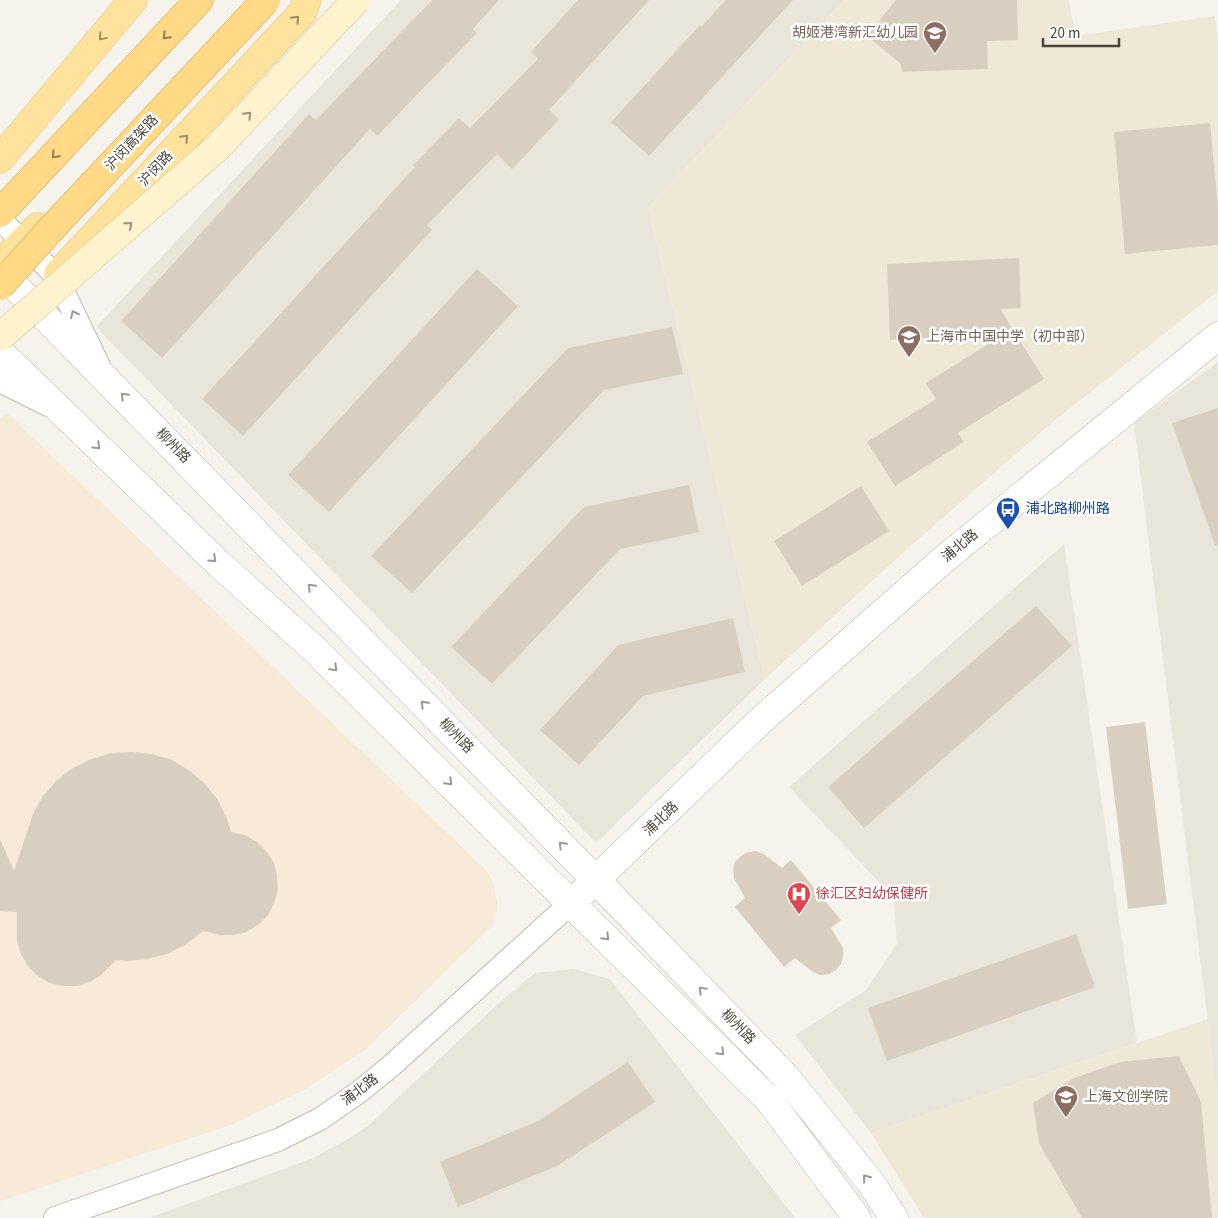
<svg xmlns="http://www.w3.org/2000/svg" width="1218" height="1218" font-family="'Source Sans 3','Noto Sans SC',sans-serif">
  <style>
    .residential { fill: #eae5da }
    .commercial { fill: #f7ead8 }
    .education { fill: #efe8d6 }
    .building { fill: #d8cfc1 }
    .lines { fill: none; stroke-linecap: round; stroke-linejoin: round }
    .minor-casing { stroke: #c2bbae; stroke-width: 24 }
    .tertiary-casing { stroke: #c2bbae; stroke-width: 29 }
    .primary-casing { stroke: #e6c16a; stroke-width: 29 }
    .trunk-casing { stroke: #e0a43c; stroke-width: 29 }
    .minor { stroke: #fff; stroke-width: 22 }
    .tertiary { stroke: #fff; stroke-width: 28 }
    .primary { stroke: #ffe39c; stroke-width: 28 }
    .trunk { stroke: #ffd985; stroke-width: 28 }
    .secondary-bridge-casing { stroke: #d6c79b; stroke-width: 29; stroke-linecap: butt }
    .trunk-bridge-casing { stroke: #e0a43c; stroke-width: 29; stroke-linecap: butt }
    .secondary-bridge { stroke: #fff3cd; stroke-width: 28 }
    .trunk-bridge { stroke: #ffd985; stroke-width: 28 }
    .oneway { stroke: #9c8c66 }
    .oneway2 { stroke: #938057 }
    .oneway3 { stroke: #9c937c }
    .oneway4 { stroke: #9c9892 }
    .labels { text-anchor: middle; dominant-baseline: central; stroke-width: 5; stroke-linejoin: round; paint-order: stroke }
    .education-label { font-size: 14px; fill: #785e54; stroke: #fff; text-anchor: start }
    .street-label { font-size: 14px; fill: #4b4439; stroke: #fff }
    .transit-label { font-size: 14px; fill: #164399; stroke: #fff; text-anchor: start }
    .health-label { font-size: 14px; fill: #be3a42; stroke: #fff; text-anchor: start }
  </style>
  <rect width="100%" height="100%" fill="#f6f3ec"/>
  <path class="residential" d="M401,0H844L648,208L765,679L596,843L96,327Z
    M1218,362V1104L1134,423Z
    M1064,544L1137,1043L871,1133L795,1035L866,990L897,944L894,898L789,787Z
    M574,969L610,979L795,1218H149L311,1159L348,1139L368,1126L503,999L535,973Z"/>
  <path class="commercial" d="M7,413L485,869L492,880L497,902L496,915L491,927L366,1049L304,1090L231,1125L0,1201V418Z"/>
  <path class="education" d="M844,0H1069L1075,36L1215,16L1218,36V291L1049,425L907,549L765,679L648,208Z
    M1208,1019L1218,1104V1218H924L871,1133Z"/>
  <path class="building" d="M432,0H499L473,29L477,33L377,136L370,129L162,358L121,321L309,114L316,120Z
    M578,0H649L549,110L559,120L512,169L497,154L427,225L432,230L243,436L202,399L415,167L413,165L459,118L470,128L538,59L531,52Z
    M726,0H793L649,156L611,122L700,25L701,27Z
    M896,0H1017L1018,40L987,41L988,69L902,72L901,64L867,36Z
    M1210,123L1218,207V245L1125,254L1114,132Z
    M1019,258L1021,308L1000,309L1044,379L958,433L964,442L895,486L867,442L936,399L926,383L1004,334L890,340L887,264Z
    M477,269L518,306L329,512L288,475Z
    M672,327L683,374L604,390L412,593L371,556L568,348Z
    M1218,408V545H1215L1172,423Z
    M689,485L699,532L620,549L492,684L451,647L584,507Z
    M861,486L889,531L802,586L774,541Z
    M1036,606L1072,646L864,828L828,787Z
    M733,618L745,672L643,696L579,765L540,730L618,645Z
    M1145,722L1167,904L1128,909L1106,727Z
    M132,752L152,754L172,760L190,771L205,784L218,800L227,819L231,832L245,835L257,842L267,852L274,863L277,876L278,890L274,903L268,915L258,925L246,932L233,935H219L203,931L185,945L167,954L147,959L126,961L116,960L101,975L90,982L76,986H63L49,983L38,976L28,966L21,954L17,942V912L0,911V839L14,871L33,814L43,796L57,780L73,768L91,759L111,753Z
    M756,851L764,854L782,868L791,860L841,920L831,928L843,948V956L841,964L836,970L829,974L820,975L813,972L795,958L784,967L735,907L745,898L734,878L733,870L735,862L741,856L748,852Z
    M1076,934L1095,987L887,1061L868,1008Z
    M1179,1056L1201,1102L1212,1218H1082L1039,1143L1033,1103L1074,1078L1120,1062Z
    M628,1062L655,1102L557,1166L458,1207L440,1162L538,1121Z"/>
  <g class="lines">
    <g class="minor-casing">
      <path id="minor" d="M0,219L56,276L99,366
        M0,381L48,405
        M55,1218L278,1140L320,1119L359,1092L391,1066L570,904"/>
    </g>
    <g class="tertiary-casing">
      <path id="tertiary" d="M0,271L624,909L786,1077L871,1183L894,1218
        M0,352L219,564L314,649L769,1100L857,1218
        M582,893L759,722L943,560L1218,336"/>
    </g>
    <g class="primary-casing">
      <path id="primary" d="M0,159L133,0
        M0,264L38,227
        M58,274L302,13L307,0"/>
    </g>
    <g class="trunk-casing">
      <path id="trunk" d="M0,213L199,0"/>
    </g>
    <use href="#minor" class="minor"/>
    <use href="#tertiary" class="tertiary"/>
    <use href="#primary" class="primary"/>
    <use href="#trunk" class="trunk"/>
    <g class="secondary-bridge-casing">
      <path id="secondary-bridge" d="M0,337L217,148L356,0"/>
    </g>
    <g class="trunk-bridge-casing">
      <path id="trunk-bridge" d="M0,286L50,230L266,0"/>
    </g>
    <use href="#secondary-bridge" class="secondary-bridge"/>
    <use href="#trunk-bridge" class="trunk-bridge"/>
  </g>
  <defs><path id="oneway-chevron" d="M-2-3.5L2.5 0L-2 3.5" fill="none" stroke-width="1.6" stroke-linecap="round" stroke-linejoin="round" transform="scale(1.25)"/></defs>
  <g class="oneway">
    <use href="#oneway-chevron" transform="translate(296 19) rotate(-47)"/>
    <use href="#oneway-chevron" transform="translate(102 37) rotate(130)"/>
    <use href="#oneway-chevron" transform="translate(185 138) rotate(-47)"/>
  </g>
  <g class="oneway2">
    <use href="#oneway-chevron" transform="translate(166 36) rotate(133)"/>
    <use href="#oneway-chevron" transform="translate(55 155) rotate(133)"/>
  </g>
  <g class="oneway3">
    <use href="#oneway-chevron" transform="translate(248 115) rotate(-47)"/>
    <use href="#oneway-chevron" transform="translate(129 225) rotate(-41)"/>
  </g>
  <g class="oneway4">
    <use href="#oneway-chevron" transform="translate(74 314) rotate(-116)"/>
    <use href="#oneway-chevron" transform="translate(124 396) rotate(-134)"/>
    <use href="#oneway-chevron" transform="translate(97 446) rotate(44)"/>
    <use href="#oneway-chevron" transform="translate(213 559) rotate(44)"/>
    <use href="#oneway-chevron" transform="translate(311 587) rotate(-134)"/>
    <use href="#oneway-chevron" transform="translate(334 668) rotate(45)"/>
    <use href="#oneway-chevron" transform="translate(424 704) rotate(-134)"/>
    <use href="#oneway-chevron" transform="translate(449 782) rotate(45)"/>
    <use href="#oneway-chevron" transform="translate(562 845) rotate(-134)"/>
    <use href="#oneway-chevron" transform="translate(606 937) rotate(45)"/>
    <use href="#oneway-chevron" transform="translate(702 990) rotate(-134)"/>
    <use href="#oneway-chevron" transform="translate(721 1052) rotate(45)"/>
    <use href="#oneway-chevron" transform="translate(866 1178) rotate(-128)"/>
  </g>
  <defs>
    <g id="school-pin" transform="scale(1.25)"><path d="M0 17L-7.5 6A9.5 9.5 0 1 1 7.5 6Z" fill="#8d6e63" stroke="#fff"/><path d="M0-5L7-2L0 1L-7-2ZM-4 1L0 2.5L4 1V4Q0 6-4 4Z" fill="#fff"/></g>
    <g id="bus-pin" transform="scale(1.25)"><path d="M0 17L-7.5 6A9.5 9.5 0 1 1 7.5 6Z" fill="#1a4fb4" stroke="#fff"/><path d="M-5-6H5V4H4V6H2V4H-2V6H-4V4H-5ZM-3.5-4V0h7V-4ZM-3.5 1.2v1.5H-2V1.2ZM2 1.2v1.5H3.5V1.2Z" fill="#fff"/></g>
    <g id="hospital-pin" transform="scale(1.25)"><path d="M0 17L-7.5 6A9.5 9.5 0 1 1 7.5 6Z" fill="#e0444e" stroke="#fff"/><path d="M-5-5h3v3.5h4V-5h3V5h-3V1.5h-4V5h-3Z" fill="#fff"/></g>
  </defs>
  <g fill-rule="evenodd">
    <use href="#school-pin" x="935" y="33"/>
    <use href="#school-pin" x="909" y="337"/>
    <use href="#bus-pin" x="1008" y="509"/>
    <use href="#hospital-pin" x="799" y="894"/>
    <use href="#school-pin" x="1066" y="1097"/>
  </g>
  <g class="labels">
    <g class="education-label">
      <text x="918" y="33" text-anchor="end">胡姬港湾新汇幼儿园</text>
      <text x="926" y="337">上海市中国中学（初中部）</text>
      <text x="1084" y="1097">上海文创学院</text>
    </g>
    <g class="street-label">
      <text transform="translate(132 143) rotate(-47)">沪闵高架路</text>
      <text transform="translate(156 169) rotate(-47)">沪闵路</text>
      <text transform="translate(173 446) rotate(46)">柳州路</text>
      <text transform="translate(960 546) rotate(-40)">浦北路</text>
      <text transform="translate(456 736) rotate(46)">柳州路</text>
      <text transform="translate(661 819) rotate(-44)">浦北路</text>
      <text transform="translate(738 1027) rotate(46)">柳州路</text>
      <text transform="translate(360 1090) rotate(-37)">浦北路</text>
    </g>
    <g class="transit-label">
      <text x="1026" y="509">浦北路柳州路</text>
    </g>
    <g class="health-label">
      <text x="816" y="894">徐汇区妇幼保健所</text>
    </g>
  </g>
  <path d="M1043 38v8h76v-8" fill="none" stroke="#4b4439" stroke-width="2.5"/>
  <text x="1050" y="38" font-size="15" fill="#4b4439" stroke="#ffffff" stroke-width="4" paint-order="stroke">20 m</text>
</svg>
